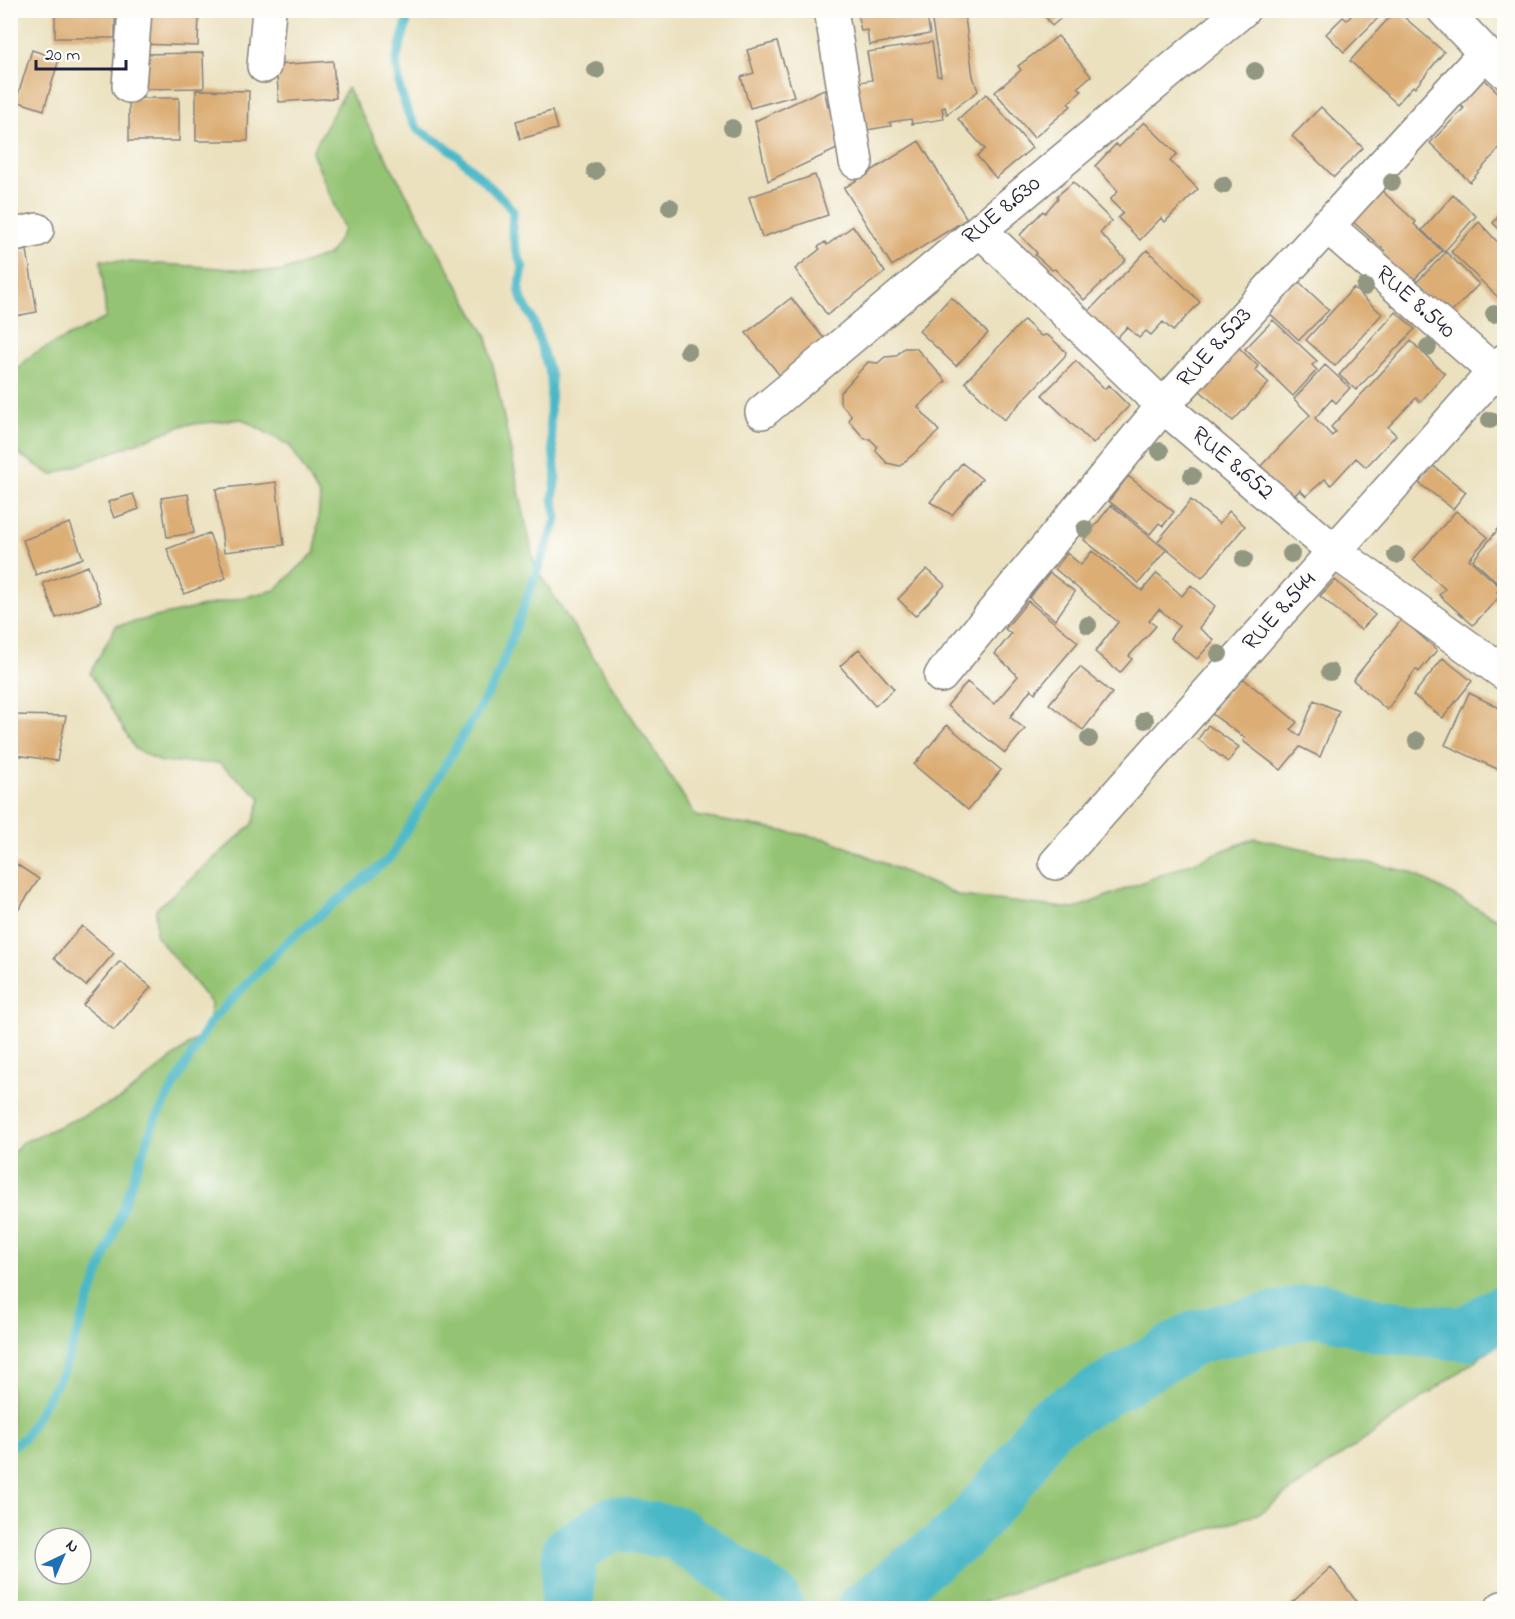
<svg xmlns="http://www.w3.org/2000/svg" width="1515" height="1619" font-family="'Indie Flower',sans-serif">
  <style>
    .green { fill: #94c473; stroke: #5b7357; stroke-width: 1.5; fill-rule: evenodd }
    .lines { fill: none; stroke-linecap: round; stroke-linejoin: round }
    .stream { stroke: #4bb8c7; stroke-width: 9 }
    .river { stroke: #4bb8c7; stroke-width: 54 }
    .building { fill: #dcae76 }
    .street-casing { stroke: #86827d; stroke-width: 36 }
    .street { stroke: #fff; stroke-width: 33 }
    .tree { fill: #929781 }
    .labels { text-anchor: middle; dominant-baseline: central; stroke-width: 5; stroke-linejoin: round; paint-order: stroke }
    .street-label { font-size: 24px; fill: #22223b; stroke: #fdfcf7 }
  </style>
  <rect width="100%" height="100%" fill="#fdfcf7"/>
  <filter id="ink" filterUnits="userSpaceOnUse"><feTurbulence type="fractalNoise" baseFrequency=".0167" numOctaves="2"/><feDisplacementMap in="SourceGraphic" scale="12" xChannelSelector="R" yChannelSelector="G"/><feConvolveMatrix kernelMatrix="1 2 1 2 8 2 1 2 1" color-interpolation-filters="sRGB"/></filter>
  <filter id="wash" filterUnits="userSpaceOnUse"><feTurbulence type="fractalNoise" baseFrequency=".008" numOctaves="4" result="noise"/><feDisplacementMap in="SourceGraphic" scale="24" xChannelSelector="R" yChannelSelector="G"/><feGaussianBlur stdDeviation="1.35" result="paint"/><feColorMatrix in="noise" values="0 0 0 0 0 0 0 0 0 0 0 0 0 0 0 0 0 1.4 0 .05"/><feComposite in="paint" operator="in"/></filter>
  <g filter="url(#wash)">
    <rect width="100%" height="100%" fill="#ebe1bf"/>
    <path class="green" d="M347,88L487,337L535,567L696,816L828,839L960,896L1074,909L1255,838L1410,872L1504,923V1340L1260,1513L965,1608H11V1155L21,1143L121,1099L207,1030L211,1003L156,936V909L253,824L261,798L219,763L161,762L135,749L90,673L116,626L275,590L315,552L320,497L290,446L242,419L184,425L52,475L11,449V375L33,354L106,318L101,260L280,272L330,254L344,229L312,152ZM45,1538H81V1574H45Z"/>
    <g class="lines">
      <path class="stream" d="M10,1448L24,1438L63,1372L154,1122L210,1022L289,940L390,858L496,680L557,518L553,499L556,476L550,423L551,377L532,318L522,300L519,288L523,268L516,250L512,230L513,211L505,201L457,155L445,146L418,130L408,113L400,90L396,61L410,10"/>
      <path class="river" d="M567,1608L569,1551L613,1523L676,1533L773,1599L777,1608
        M864,1608L964,1532L1017,1470L1047,1424L1196,1337L1320,1309L1380,1326L1464,1334L1504,1311"/>
    </g>
    <g id="blocks">
      <path class="building" d="M55,10H115V38H55Z
        M141,10H199L198,46L140,44Z
        M857,10H926L930,34L869,45L867,30L861,31Z
        M930,10H964L973,76L978,91L947,114L945,107L942,108L944,119L912,124L911,119L890,122L891,126L861,131L854,83L872,80L867,52L932,42L937,76H941Z
        M1041,10H1070L1052,26Z
        M1357,10H1386L1344,52L1326,34L1343,17L1347,20Z
        M1396,10L1444,52L1415,88L1413,86L1397,104L1350,61Z
        M1058,36L1091,76L1078,87L1082,91L1068,103L1071,106L1034,138L995,92L1021,70L1018,66Z
        M777,42L794,96L750,108L741,77L754,73L747,50Z
        M32,50L59,59L44,110L16,101Z
        M203,53L204,88L141,89L140,54Z
        M333,61L336,98L279,102L276,65Z
        M1484,79L1504,98V143L1470,182L1430,143L1464,108L1459,105Z
        M824,89L828,107L836,105L837,149L768,181L755,121Z
        M196,90L249,91L248,141H196Z
        M986,94L1032,148L996,178L977,156L985,149L958,119Z
        M129,98H179V141H129Z
        M1321,107L1363,148L1334,177L1292,136Z
        M552,111L557,129L520,139L516,121Z
        M1144,122L1177,154L1170,161L1198,189L1165,222L1161,218L1140,240L1118,218L1123,213L1110,200L1118,191L1095,166L1116,144L1119,147Z
        M919,141L967,219L892,266L844,188Z
        M815,175L828,215L762,237L749,197Z
        M1073,182L1112,221L1100,233L1126,260L1084,300L1055,269L1052,270L1035,255L1037,253L1020,235L1043,211L1045,213L1058,198L1057,196Z
        M1380,189L1416,222L1414,224L1442,251L1411,283L1381,255L1385,251L1351,220Z
        M1453,195L1476,216L1444,252L1422,230Z
        M1504,210V234L1493,223Z
        M1479,222L1504,249V299L1502,301L1451,252Z
        M853,226L885,272L827,315L795,269L820,249L818,247L825,242L827,245Z
        M27,250L37,312L10,317V253Z
        M1147,250L1200,302L1173,331L1163,322L1151,335L1146,331L1139,338L1127,327L1115,340L1087,313Z
        M1446,252L1479,284L1446,318L1413,286Z
        M1297,280L1329,310L1299,340L1266,310Z
        M1353,288L1382,314L1335,366L1306,340Z
        M951,297L988,333L956,366L919,331Z
        M791,298L826,341L781,377L746,333Z
        M1396,312L1415,329L1356,390L1339,375Z
        M1024,320L1041,336L1046,335L1050,337L1066,352L1065,356L1004,420L965,382Z
        M1273,320L1317,361L1312,365L1317,370L1293,396L1245,349Z
        M1411,341L1445,374L1420,402L1416,398L1388,427L1396,435L1366,467L1356,458L1331,485L1325,479L1306,496L1300,490L1289,501L1255,472L1310,415L1294,399L1325,365L1350,388L1336,403L1332,399L1315,418L1332,436L1336,432L1331,427Z
        M1237,346L1258,366L1255,370L1269,383L1233,421L1197,388Z
        M904,348H916L946,381L918,407L939,431L900,466L887,463L876,451L877,446L870,439H865L849,421L851,415L840,403V393L868,362L878,363L885,357L896,356Z
        M1076,361L1105,389L1108,385L1129,406L1093,444L1042,395Z
        M962,463L982,479L952,515L930,502Z
        M1432,465L1466,492L1453,509L1419,483Z
        M1128,476L1174,512L1163,526L1159,523L1150,534L1109,501Z
        M276,482L284,545L224,552L216,489Z
        M133,494L139,509L114,518L108,502Z
        M188,494L194,533L167,537L161,498Z
        M1191,500L1219,524L1229,511L1245,526L1202,578L1158,541Z
        M1111,505L1166,550L1139,583L1084,540Z
        M1456,511L1488,537L1469,559L1500,587L1497,592L1501,595L1473,625L1439,595L1445,589L1413,560Z
        M70,523L83,558L36,575L23,540Z
        M1500,527L1504,532V583L1501,586L1473,560Z
        M209,533L226,578L184,594L167,549Z
        M1092,551L1142,591L1157,573L1182,596L1191,585L1215,606L1199,628L1214,640L1197,659L1170,638L1179,626L1159,609L1149,621L1156,626L1129,656L1132,659L1120,673L1095,652L1118,622L1055,569L1067,553L1081,565Z
        M88,566L101,602L56,618L43,583Z
        M927,569L945,585L915,616L898,599Z
        M1050,573L1075,592L1055,620L1029,598Z
        M1335,580L1375,615L1361,630L1320,596Z
        M1028,601L1078,642L1035,693L1031,689L1010,717L1025,729L1005,753L947,706L967,682L994,704L1018,676L995,654L1011,634L1005,629Z
        M1402,619L1437,650L1419,672L1416,669L1387,710L1353,680Z
        M859,649L894,689L875,706L840,666Z
        M1443,658L1472,681L1443,718L1413,695Z
        M1080,667L1112,693L1083,730L1049,704Z
        M1240,676L1297,722L1291,729L1300,736L1314,700L1339,711L1320,757L1300,747L1281,770L1243,741L1245,738L1212,714Z
        M1469,693L1504,710V772L1445,745Z
        M10,715L66,716L57,761L10,754Z
        M947,725L1001,770L968,810L914,765Z
        M1208,725L1239,747L1228,762L1198,739Z
        M10,860L39,879L12,919L10,918Z
        M82,926L114,953L86,986L54,958Z
        M120,961L151,987L114,1030L83,1005Z
        M1331,1567L1356,1601L1347,1608H1286Z"/>
    </g>
  </g>
  <g filter="url(#ink)">
    <use href="#blocks" fill-opacity="0" stroke="#86827d" stroke-width="1.5"/>
    <g class="lines">
      <g class="street-casing">
        <path id="street" d="M831,10L856,162
          M1444,10L1485,53
          M264,66L269,10
          M129,86L135,10
          M1326,225L1504,380
          M980,230L1163,406L1334,551L1504,673
          M10,236L37,230
          M762,412L1243,10
          M941,676L1163,406L1485,53L1504,71
          M1056,863L1504,361
          M1502,1608H1504"/>
      </g>
      <use href="#street" class="street"/>
    </g>
    <g class="tree">
      <circle cx="596" cy="70" r="9"/>
      <circle cx="1255" cy="71" r="9"/>
      <circle cx="732" cy="128" r="9"/>
      <circle cx="595" cy="171" r="9"/>
      <circle cx="1392" cy="182" r="9"/>
      <circle cx="1223" cy="185" r="9"/>
      <circle cx="670" cy="207" r="9"/>
      <circle cx="1365" cy="287" r="9"/>
      <circle cx="1494" cy="314" r="9"/>
      <circle cx="1428" cy="347" r="9"/>
      <circle cx="688" cy="351" r="9"/>
      <circle cx="1490" cy="420" r="9"/>
      <circle cx="1160" cy="451" r="9"/>
      <circle cx="1192" cy="476" r="9"/>
      <circle cx="1085" cy="529" r="9"/>
      <circle cx="1291" cy="554" r="9"/>
      <circle cx="1396" cy="555" r="9"/>
      <circle cx="1244" cy="559" r="9"/>
      <circle cx="1088" cy="625" r="9"/>
      <circle cx="1219" cy="654" r="9"/>
      <circle cx="1330" cy="672" r="9"/>
      <circle cx="1145" cy="720" r="9"/>
      <circle cx="1089" cy="739" r="9"/>
      <circle cx="1417" cy="741" r="9"/>
    </g>
  </g>
  <g class="labels">
    <g class="street-label">
      <text transform="translate(1002 211) rotate(-40)">RUE 8.630</text>
      <text transform="translate(1415 303) rotate(41)">RUE 8.540</text>
      <text transform="translate(1215 348) rotate(-48)">RUE 8.523</text>
      <text transform="translate(1232 464) rotate(40)">RUE 8.652</text>
      <text transform="translate(1280 612) rotate(-48)">RUE 8.544</text>
    </g>
  </g>
  <rect width="1515" height="1619" fill="none" stroke="#fdfcf7" stroke-width="36"/>
  <g transform="translate(63 1556) rotate(44)"><circle r="28" fill="#fdfcf7" stroke="#a5a5ac" stroke-width="1.5"/>
  <path d="M0-4.5L10 22L0 15L-10 22Z" fill="#1f6fb2"/>
  <text y="-9" font-size="16" font-weight="bold" text-anchor="middle" fill="#22223b">N</text>
  </g>
  <path d="M36 60v9h90v-9" fill="none" stroke="#22223b" stroke-width="3"/>
  <text x="45" y="60" font-size="18" fill="#22223b" stroke="#fdfcf7" stroke-width="4.5" paint-order="stroke">20 m</text>
</svg>
